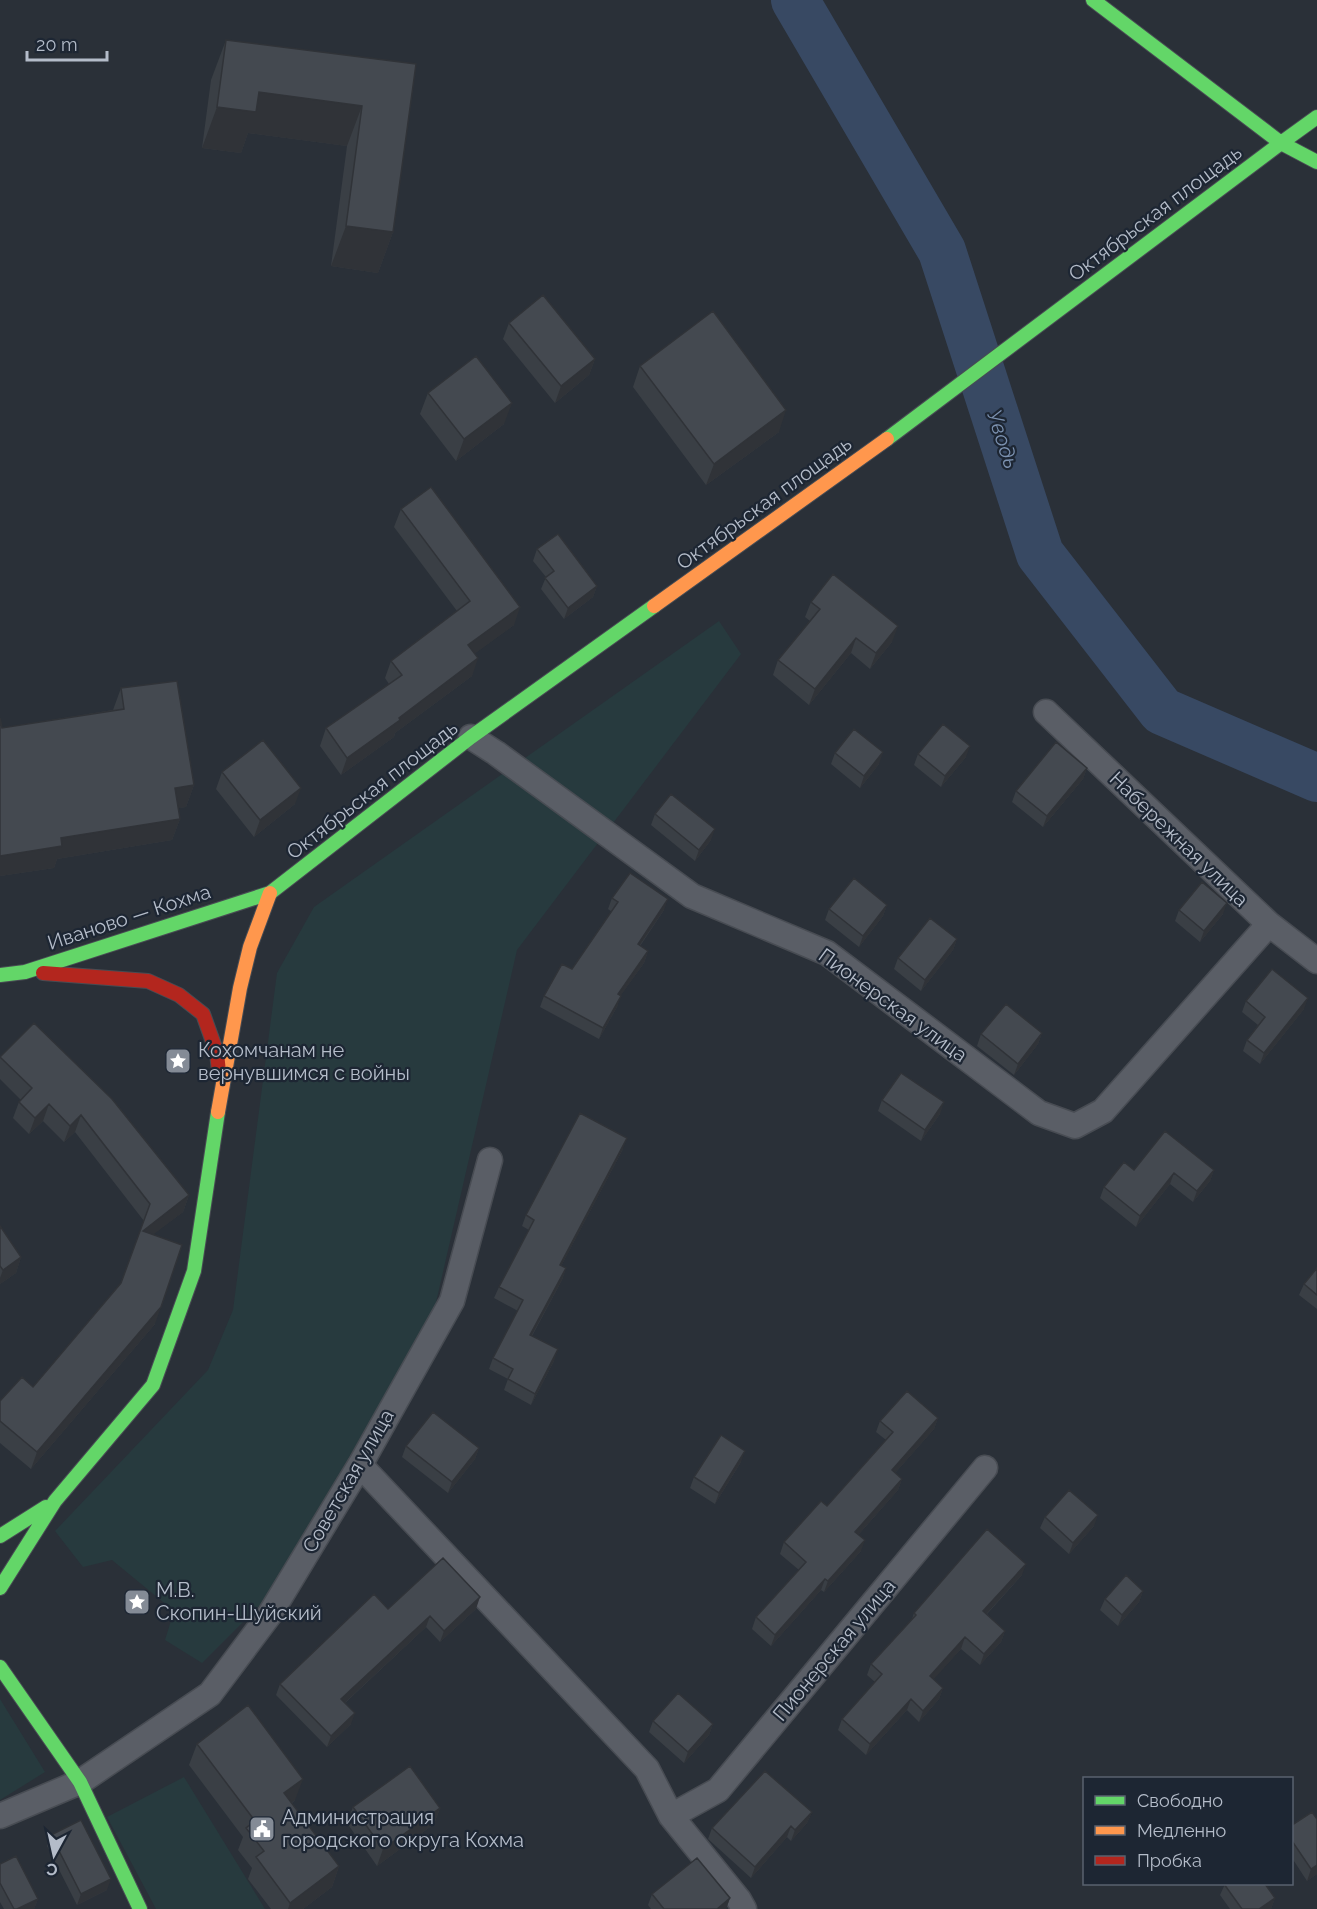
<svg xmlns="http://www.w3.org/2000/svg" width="1317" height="1909" font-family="Raleway,sans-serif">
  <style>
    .green { fill: #273a3e }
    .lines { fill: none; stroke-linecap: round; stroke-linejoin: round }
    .river { stroke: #384963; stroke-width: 48 }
    .street-casing { stroke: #484c53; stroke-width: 27 }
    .fast-casing { stroke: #484c53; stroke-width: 16 }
    .slow-casing { stroke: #484c53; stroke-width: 16 }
    .jam-casing { stroke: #484c53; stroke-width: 16 }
    .street { stroke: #5a5e66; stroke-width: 24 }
    .fast { stroke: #63d668; stroke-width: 14 }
    .slow { stroke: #ff974d; stroke-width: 14 }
    .jam { stroke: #b3261e; stroke-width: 14 }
    .wall { fill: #3a3f45 }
    .shaded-wall { fill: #303338 }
    .building { fill: #444950; stroke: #303338; stroke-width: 1.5 }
    .labels { text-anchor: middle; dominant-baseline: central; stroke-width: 4.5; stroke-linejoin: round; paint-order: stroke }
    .street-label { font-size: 20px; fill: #b4bcc9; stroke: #1d2633 }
    .poi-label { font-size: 20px; fill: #b4bcc9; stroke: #1d2633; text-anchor: start }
    .water-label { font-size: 21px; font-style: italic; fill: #7c92b1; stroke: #1d2633 }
  </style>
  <rect width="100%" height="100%" fill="#2a3038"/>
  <path class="green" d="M719,621L741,654L517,950L434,1311L268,1597L202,1663L165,1640L174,1611L112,1560L83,1567L55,1531L208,1370L233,1310L277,973L314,907Z
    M0,1699L45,1772L0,1800Z
    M184,1777L265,1909H156L107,1817Z"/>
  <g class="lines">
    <path class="river" d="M795,0L942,251L1040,554L1162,711L1317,778"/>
    <g class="street-casing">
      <path id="street" d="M1046,712L1269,924L1317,961
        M471,737L496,753L692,896L827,953L1039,1113L1075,1126L1103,1111L1269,924
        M360,1465L647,1769L671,1816L739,1900L744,1909
        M0,1816L80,1782L210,1694L270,1614L360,1465L452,1301L490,1160
        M671,1816L718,1790L985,1468"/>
    </g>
    <g class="fast-casing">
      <path id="fast" d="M1093,0L1281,143L1317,162
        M1281,143L1317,117
        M887,439L1281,143
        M0,975L25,972L270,893L471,737L654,606
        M0,1536L46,1507
        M0,1588L55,1501L153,1385L194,1271L218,1112
        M0,1667L80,1782L140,1909"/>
    </g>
    <g class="slow-casing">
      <path id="slow" d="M654,606L887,439
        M218,1112L240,988L250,947L270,893"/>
    </g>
    <g class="jam-casing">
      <path id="jam" d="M43,973L148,981L179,995L203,1014L217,1053L219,1072"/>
    </g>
    <use href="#street" class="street"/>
    <use href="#fast" class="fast"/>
    <use href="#slow" class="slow"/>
    <use href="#jam" class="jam"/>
  </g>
  <path class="wall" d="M226,40L416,64L393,232L378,273L331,266L347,146L248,133L241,153L202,148L211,80Z
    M509,323L595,359L589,375L555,403L503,339Z
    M640,366L779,432L706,485L633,387Z
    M428,393L504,424L456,461L420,414Z
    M401,509L514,625L475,653L472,676L395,733L394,737L341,775L320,746L326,728L389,684L385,678L391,661L457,611L394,527Z
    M537,549L597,586L593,597L564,619L541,589L546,577L533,561Z
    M811,602L892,642L870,669L851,653L809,705L773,675L778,660L810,621L805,617Z
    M121,688L194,785L186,807L178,808L180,819L172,840L57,859L54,868L0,876V718L2,728L113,710Z
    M835,753L879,764L860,788L831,764Z
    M918,754L966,757L941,787L914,765Z
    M1087,768L1083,779L1043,827L1012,802L1016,791Z
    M222,772L295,804L254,837L216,789Z
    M655,814L711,840L695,861L651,825Z
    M612,898L664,910L640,946L648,951L644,963L620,996L617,1007L599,1039L540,1007L544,996L572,969L612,912L608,909Z
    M887,905L883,916L859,947L825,920L829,909Z
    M1179,910L1223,914L1200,942L1175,921Z
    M957,939L953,950L921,991L894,969L898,958Z
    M1246,1001L1304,1009L1260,1064L1243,1051L1247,1040L1258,1025L1242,1012Z
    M34,1023L189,1195L183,1212L153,1234L155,1324L31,1469L0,1443V1401L33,1387L121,1283L144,1221L75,1132L64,1142L43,1121L29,1134L13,1118L19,1102L21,1100L0,1079V1057Z
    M1042,1033L1038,1044L1014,1075L977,1046L981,1034Z
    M882,1100L940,1114L921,1141L878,1111Z
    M623,1149L561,1266L566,1268L562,1280L532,1336L554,1361L531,1405L504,1390L508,1379L489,1369L493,1358L518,1311L494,1298L499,1287L529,1230L522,1226L526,1215Z
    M1134,1170H1214L1210,1181L1193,1202L1170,1184L1136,1227L1100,1198L1104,1187Z
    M0,1226L21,1257L16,1273L0,1284Z
    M1317,1268V1309L1299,1295L1304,1284Z
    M938,1418L934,1429L895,1473L902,1479L898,1490L859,1534L861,1551L824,1592L821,1590L771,1646L752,1629L756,1617L799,1570L780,1554L784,1542L827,1506L886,1440L876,1432L880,1421Z
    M406,1446L479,1448L475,1459L448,1493L402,1457Z
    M741,1462L715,1504L690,1488L694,1477Z
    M1045,1517L1094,1526L1069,1554L1040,1528Z
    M1022,1575L987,1614L1005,1631L1001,1642L980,1665L961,1649L933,1679L943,1688L939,1699L919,1722L907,1710L866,1755L838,1730L842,1719L875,1682L867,1675L871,1664L912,1619L914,1613Z
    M1143,1591L1139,1602L1118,1626L1100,1610L1105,1599Z
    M388,1609H476L440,1642L426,1627L345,1703L351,1724L327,1747L276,1695L280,1684Z
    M653,1721L713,1724L709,1735L684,1763L649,1732Z
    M197,1744L295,1800L292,1803L339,1866L332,1887L303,1909H271L248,1879L252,1868L238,1850L243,1837L189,1765Z
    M353,1807L440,1808L434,1824L377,1866L347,1823Z
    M812,1812L807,1823L791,1841L787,1837L751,1878L708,1839L712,1828Z
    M1317,1819V1874L1307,1881L1292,1858V1825Z
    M51,1835L107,1890L77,1905L47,1846Z
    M0,1864L38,1899L34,1909H4L0,1902Z
    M1225,1884L1275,1898L1271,1909H1230L1220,1895Z
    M652,1894L730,1898L726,1909H651L648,1905Z"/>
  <path class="shaded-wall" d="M259,92L362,106L347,146L248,133L241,153L202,148L217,107Z
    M346,226L393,232L378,273L331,266Z
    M595,359L589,375L555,403L561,386Z
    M512,403L504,424L456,461L464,439Z
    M786,410L779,432L706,485L714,464Z
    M597,586L593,597L564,619L568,608Z
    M520,607L514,625L462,663L468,645Z
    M898,626L892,642L870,669L876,653Z
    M856,638L851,653L809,705L815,689Z
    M478,658L472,676L395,733L394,737L341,775L347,758Z
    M970,746L966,757L941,787L945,776Z
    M883,752L879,764L860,788L864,776Z
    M1087,768L1083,779L1043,827L1047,816Z
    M194,785L186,807L167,810L175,788Z
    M301,788L295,804L254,837L260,820Z
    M180,819L172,840L57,859L54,868L0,876V856L61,838Z
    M715,829L711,840L695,861L699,850Z
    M668,899L664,910L633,955L638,944Z
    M1227,903L1223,914L1200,942L1204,931Z
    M887,905L883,916L859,947L863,936Z
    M957,939L953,950L921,991L925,980Z
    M648,951L644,963L614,1005L618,994Z
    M621,996L617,1007L599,1039L603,1028Z
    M1308,998L1304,1009L1260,1064L1264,1053Z
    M1042,1033L1038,1044L1014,1075L1018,1064Z
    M944,1102L940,1114L921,1141L925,1130Z
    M49,1104L43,1121L29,1134L35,1118Z
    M81,1115L75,1132L64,1142L70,1126Z
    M627,1138L623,1149L556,1276L560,1265Z
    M1214,1170L1210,1181L1193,1202L1197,1191Z
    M1174,1173L1170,1184L1136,1227L1140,1216Z
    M189,1195L183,1212L137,1247L143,1231Z
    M21,1257L16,1273L0,1284V1278L3,1270Z
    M566,1268L562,1280L526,1346L530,1335Z
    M161,1307L155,1324L31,1469L37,1452Z
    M558,1349L554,1361L531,1405L535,1394Z
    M938,1418L934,1429L888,1481L892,1470Z
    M479,1448L475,1459L448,1493L452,1482Z
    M745,1451L741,1462L715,1504L719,1493Z
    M902,1479L898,1490L851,1543L855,1532Z
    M1098,1515L1094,1526L1069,1554L1073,1543Z
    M865,1540L861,1551L824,1592L828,1581Z
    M1026,1564L1022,1575L979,1622L983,1611Z
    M825,1579L821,1590L771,1646L775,1635Z
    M1143,1591L1139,1602L1118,1626L1122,1615Z
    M480,1597L476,1609L440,1642L444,1631Z
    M430,1616L426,1627L337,1710L341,1699Z
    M1005,1631L1001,1642L980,1665L984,1654Z
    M965,1637L961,1649L926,1688L930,1676Z
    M943,1688L939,1699L919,1722L923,1711Z
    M911,1699L907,1710L866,1755L870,1744Z
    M355,1713L351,1724L327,1747L331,1736Z
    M713,1724L709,1735L684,1763L688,1752Z
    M303,1779L295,1800L276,1814L284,1793Z
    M440,1808L434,1824L377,1866L383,1849Z
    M812,1812L807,1823L791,1841L795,1830Z
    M791,1826L787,1837L751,1878L755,1867Z
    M1317,1865V1874L1307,1881L1311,1869Z
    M339,1866L332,1887L303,1909H288L290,1903Z
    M111,1879L107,1890L77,1905L81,1894Z
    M730,1898L726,1909H717Z
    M1275,1898L1271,1909H1259Z
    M38,1899L34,1909H17Z"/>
  <path class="building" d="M226,40L416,64L393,232L346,226L362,106L259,92L256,112L217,107Z
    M543,295L595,359L561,386L509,323Z
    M713,311L786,410L714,464L640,366Z
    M476,356L512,403L464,439L428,393Z
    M431,487L520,607L468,645L478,658L399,718L400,720L347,758L326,728L402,675L391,661L470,601L401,509Z
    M558,534L597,586L568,608L545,578L554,571L537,549Z
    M833,574L898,626L876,653L856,638L815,689L778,660L820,609L811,602Z
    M177,681L194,785L175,788L180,819L61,838L62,846L0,856V718L2,728L124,709L121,688Z
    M943,724L970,746L945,776L918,754Z
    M854,729L883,752L864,776L835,753Z
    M263,740L301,788L260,820L222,772Z
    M1056,742L1087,768L1047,816L1016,791Z
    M671,794L715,829L699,850L655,814Z
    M630,873L668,899L638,944L648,951L618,994L621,996L603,1028L544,996L562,964L572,969L618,902L612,898Z
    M854,878L887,905L863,936L829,909Z
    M1202,882L1227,903L1204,931L1179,910Z
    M930,918L957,939L925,980L898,958Z
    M1272,969L1308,998L1264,1053L1247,1040L1265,1017L1246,1001Z
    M1006,1004L1042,1033L1018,1064L981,1034Z
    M34,1023L112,1099L189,1195L143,1231L182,1245L161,1307L37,1452L0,1421V1401L22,1377L33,1387L121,1283L150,1204L81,1115L70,1126L49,1104L35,1118L19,1102L32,1088L0,1057Z
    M901,1073L944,1102L925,1130L882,1100Z
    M580,1113L627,1138L560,1265L566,1268L530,1335L558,1349L535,1394L508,1379L513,1369L493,1358L523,1300L499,1287L534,1220L526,1215Z
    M1165,1131L1214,1170L1197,1191L1174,1173L1140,1216L1104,1187L1124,1162L1134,1170Z
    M0,1226L21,1257L3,1270L0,1266Z
    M1317,1268V1295L1304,1284Z
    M907,1391L938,1418L892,1470L902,1479L855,1532L865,1540L828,1581L825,1579L775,1635L756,1617L806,1562L784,1542L821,1501L827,1506L893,1432L880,1421Z
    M433,1412L479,1448L452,1482L406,1446Z
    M721,1435L745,1451L719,1493L694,1477Z
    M1069,1490L1098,1515L1073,1543L1045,1517Z
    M987,1529L1026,1564L983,1611L1005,1631L984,1654L965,1637L930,1676L943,1688L923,1711L911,1699L870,1744L842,1719L882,1674L871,1664L916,1615L914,1613Z
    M443,1558L480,1597L444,1631L430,1616L341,1699L355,1713L331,1736L280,1684L374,1594L388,1609Z
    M1126,1575L1143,1591L1122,1615L1105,1599Z
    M678,1693L713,1724L688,1752L653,1721Z
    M248,1705L303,1779L284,1793L339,1866L290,1903L256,1857L264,1851L246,1828L255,1821L197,1744Z
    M410,1766L440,1808L383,1849L353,1807Z
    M765,1771L812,1812L795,1830L791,1826L755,1867L712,1828Z
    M1312,1812L1317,1819V1865L1311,1869L1292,1841V1825Z
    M81,1820L111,1879L81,1894L51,1835Z
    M16,1856L38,1899L17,1909H14L0,1883V1864Z
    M697,1858L730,1898L717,1909H664L652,1894Z
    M1224,1884H1265L1275,1898L1259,1909H1242Z"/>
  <defs>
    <g id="sight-square" transform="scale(1.35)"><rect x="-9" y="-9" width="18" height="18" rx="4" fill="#848b96" stroke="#1d2633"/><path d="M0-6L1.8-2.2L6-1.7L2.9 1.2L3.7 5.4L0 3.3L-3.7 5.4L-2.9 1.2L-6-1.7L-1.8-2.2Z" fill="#fff"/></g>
    <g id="civic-square" transform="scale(1.35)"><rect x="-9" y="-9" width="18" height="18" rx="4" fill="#848b96" stroke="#1d2633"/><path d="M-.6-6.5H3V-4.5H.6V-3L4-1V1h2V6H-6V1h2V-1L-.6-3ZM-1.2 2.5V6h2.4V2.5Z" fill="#fff"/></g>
  </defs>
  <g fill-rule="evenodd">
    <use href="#sight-square" x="178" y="1061"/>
    <use href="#sight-square" x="137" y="1602"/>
    <use href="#civic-square" x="262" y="1829"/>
  </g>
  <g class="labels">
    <g class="street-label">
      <text transform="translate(1155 213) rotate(-37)">Октябрьская площадь</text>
      <text transform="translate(764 503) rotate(-36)">Октябрьская площадь</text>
      <text transform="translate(372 790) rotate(-38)">Октябрьская площадь</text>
      <text transform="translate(1179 839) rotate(44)">Набережная улица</text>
      <text transform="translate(129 917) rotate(-18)">Иваново — Кохма</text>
      <text transform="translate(893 1005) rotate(36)">Пионерская улица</text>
      <text transform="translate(348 1481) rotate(-60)">Советская улица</text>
      <text transform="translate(834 1650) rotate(-50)">Пионерская улица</text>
    </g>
    <g class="poi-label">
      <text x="198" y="1050">Кохомчанам не<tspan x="198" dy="23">вернувшимся с войны</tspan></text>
      <text x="156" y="1590">М.В.<tspan x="156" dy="23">Скопин-Шуйский</tspan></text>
      <text x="282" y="1817">Администрация<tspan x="282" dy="23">городского округа Кохма</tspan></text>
    </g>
    <g class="water-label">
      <text transform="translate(1003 439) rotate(72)">Уводь</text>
    </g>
  </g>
  <rect x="1083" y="1777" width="210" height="108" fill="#1d2633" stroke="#59626f" stroke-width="1.5"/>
  <rect x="1095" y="1796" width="30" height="9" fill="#63d668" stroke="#59626f" stroke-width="1.5"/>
  <text x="1137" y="1807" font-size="18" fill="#b4bcc9">Свободно</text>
  <rect x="1095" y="1826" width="30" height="9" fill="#ff974d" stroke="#59626f" stroke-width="1.5"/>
  <text x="1137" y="1837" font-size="18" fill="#b4bcc9">Медленно</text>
  <rect x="1095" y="1856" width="30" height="9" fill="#b3261e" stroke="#59626f" stroke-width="1.5"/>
  <text x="1137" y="1867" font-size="18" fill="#b4bcc9">Пробка</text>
  <g transform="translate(54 1855) rotate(188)" stroke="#1d2633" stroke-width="4.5" paint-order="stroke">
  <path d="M0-4.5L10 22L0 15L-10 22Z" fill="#b4bcc9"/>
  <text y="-9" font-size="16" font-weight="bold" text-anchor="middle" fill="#b4bcc9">С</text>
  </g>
  <path d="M27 51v9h80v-9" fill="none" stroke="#b4bcc9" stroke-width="3"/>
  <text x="36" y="51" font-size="18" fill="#b4bcc9" stroke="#1d2633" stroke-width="4.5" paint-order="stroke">20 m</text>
</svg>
